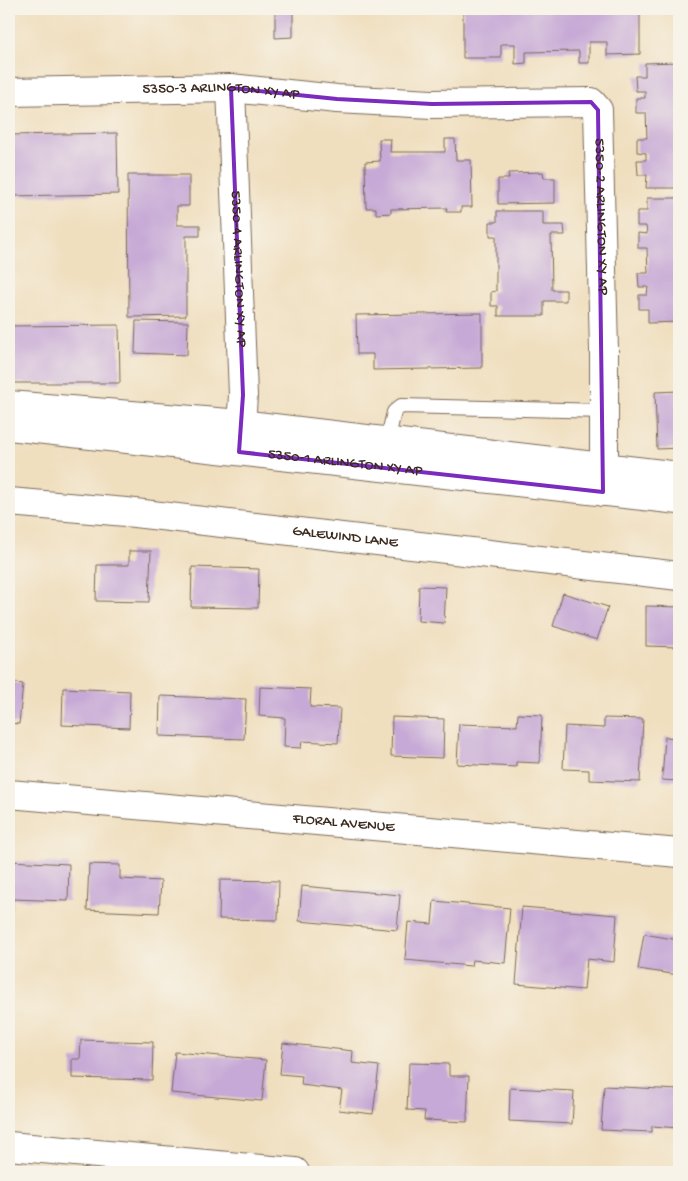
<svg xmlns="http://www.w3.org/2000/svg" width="688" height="1181" font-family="'Gochi Hand',sans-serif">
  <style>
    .building { fill: #c6a9d6 }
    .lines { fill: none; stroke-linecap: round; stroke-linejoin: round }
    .service-casing { stroke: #7a6956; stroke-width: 16 }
    .minor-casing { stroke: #7a6956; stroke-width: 30 }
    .service { stroke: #fff; stroke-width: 14 }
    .minor { stroke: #fff; stroke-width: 28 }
    .marked { fill: none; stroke: #7b2cbf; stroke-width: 4; stroke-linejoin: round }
    .labels { text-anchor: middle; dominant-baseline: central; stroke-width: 5; stroke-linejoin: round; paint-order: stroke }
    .street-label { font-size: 15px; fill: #3b2a1e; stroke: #f7f3e8 }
  </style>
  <rect width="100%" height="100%" fill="#f7f3e8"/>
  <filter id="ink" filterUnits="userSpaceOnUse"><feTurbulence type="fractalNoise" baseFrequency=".02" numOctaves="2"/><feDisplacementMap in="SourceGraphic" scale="10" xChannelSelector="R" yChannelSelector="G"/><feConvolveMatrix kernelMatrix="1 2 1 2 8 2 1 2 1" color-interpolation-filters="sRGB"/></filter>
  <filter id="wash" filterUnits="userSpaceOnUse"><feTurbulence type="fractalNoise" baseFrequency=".0096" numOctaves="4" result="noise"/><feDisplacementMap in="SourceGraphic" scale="20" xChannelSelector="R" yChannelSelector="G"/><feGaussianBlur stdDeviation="1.12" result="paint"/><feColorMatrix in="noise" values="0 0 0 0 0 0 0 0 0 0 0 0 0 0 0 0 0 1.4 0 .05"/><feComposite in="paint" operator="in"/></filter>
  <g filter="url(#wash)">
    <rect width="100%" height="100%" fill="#f0dfbf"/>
    <g id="blocks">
      <path class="building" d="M275,9H293V37L275,38Z
        M463,9H640V54L607,55V42H589V63H579V51L526,52V63L515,64V44H501V58H463Z
        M679,62V188H646L647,175H638L637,160H646V153L637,152V138H647L646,113H636V98H645V91H636L635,76H645V63Z
        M117,133L118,194L9,196V135Z
        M379,139H391L390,152H445V139H455L456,160H471L472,207H461V212H446L447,208L391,209V213L376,214V208H366L365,162L380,161Z
        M543,172L544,178H555V203L498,204V179H509L508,173Z
        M128,175H189V206H177V225H200V236H186V316L129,317Z
        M647,198H679V322L648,323V309H639V295H647L648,287H639L638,273H648L647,248H638V233L647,234L646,226H637V211H647Z
        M497,211H543V225H564L565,235H551L552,290H566V301H544V316H498V306H491V292L496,291V236H490V222H497Z
        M482,313V368L373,370V354H357L356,315Z
        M136,321L188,322L187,355L135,353Z
        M119,325L120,383H9V326Z
        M679,391V448L657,449L655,392Z
        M129,551H151L149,602L96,601L97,565H129Z
        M192,567L259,569L258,608L191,607Z
        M419,586L446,587L444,623L418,621Z
        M563,593L608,607L597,640L553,626Z
        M646,606L679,607V647L646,646Z
        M9,682L23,684L19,724L9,723Z
        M260,687L311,689L310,707L340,708L338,743L302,741L301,748L284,747L285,718L259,716Z
        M63,688L130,691L129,728L62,725Z
        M160,696L246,699L244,739L159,736Z
        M518,714L542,715L540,763L516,762V767L457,764L459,724L517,726Z
        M392,717L444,719L443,758L391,756Z
        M604,718L643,719L640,782L589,780V770L563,769L565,726L604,728Z
        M665,737L679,738V781L662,780Z
        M9,861L69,864L68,901L13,899L12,909H9Z
        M89,864L120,865V879L161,881L159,913L87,910Z
        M220,880L279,881L278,920L219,919Z
        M302,886L400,895L397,930L299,921Z
        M434,901L510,908L505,963L472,960L471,966L405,960L408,922L432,924Z
        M522,907L617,915L614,962L587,959L584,990L516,984Z
        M644,934L679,940V975L638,969Z
        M81,1040L153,1042L152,1080L72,1078V1059H80Z
        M283,1043L353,1051L352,1063L379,1066L373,1114L339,1110L342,1090L301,1085L302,1076L280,1074Z
        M175,1052L266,1060L262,1101L171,1093Z
        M409,1063L449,1064V1076H469L467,1122L424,1120L425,1111L407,1110Z
        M604,1086L679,1090V1128L652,1126V1132L601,1130Z
        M510,1088L574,1091L572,1124L509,1121Z"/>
    </g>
  </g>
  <g filter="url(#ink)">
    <use href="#blocks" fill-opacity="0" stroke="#7a6956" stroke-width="1"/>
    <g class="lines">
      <g class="service-casing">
        <path id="service" d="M387,442L394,412L401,406L604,411"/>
      </g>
      <g class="minor-casing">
        <g id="minor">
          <path id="s1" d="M231,88L243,395L240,443"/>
          <path id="s2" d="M9,92L231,88L337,99L432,104L591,102L598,110L604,350V467L603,492"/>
          <path d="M9,405L241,424L679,476"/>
          <path id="s3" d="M9,426L679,500"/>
          <path id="s4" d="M9,502L126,512L679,576"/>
          <path id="s5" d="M9,794L679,853"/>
          <path d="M9,1146L295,1172"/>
        </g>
      </g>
      <use href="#service" class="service"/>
      <use href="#minor" class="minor"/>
    </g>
  </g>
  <path class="marked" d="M231,88L337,99L432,104L591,102L598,110L603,492L239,452L243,395Z"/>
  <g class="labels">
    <g class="street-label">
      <text stroke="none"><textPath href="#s2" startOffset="212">5350-3 ARLINGTON XY AP</textPath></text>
      <text stroke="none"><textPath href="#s2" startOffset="700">5350-2 ARLINGTON XY AP</textPath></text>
      <text stroke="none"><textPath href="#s1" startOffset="181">5350-4 ARLINGTON XY AP</textPath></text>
      <text stroke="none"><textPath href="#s3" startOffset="338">5350-1 ARLINGTON XY AP</textPath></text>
      <text stroke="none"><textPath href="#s4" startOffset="338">GALEWIND LANE</textPath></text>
      <text stroke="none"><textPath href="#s5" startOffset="336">FLORAL AVENUE</textPath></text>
    </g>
  </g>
  <rect width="688" height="1181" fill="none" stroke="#f7f3e8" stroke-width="30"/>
</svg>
